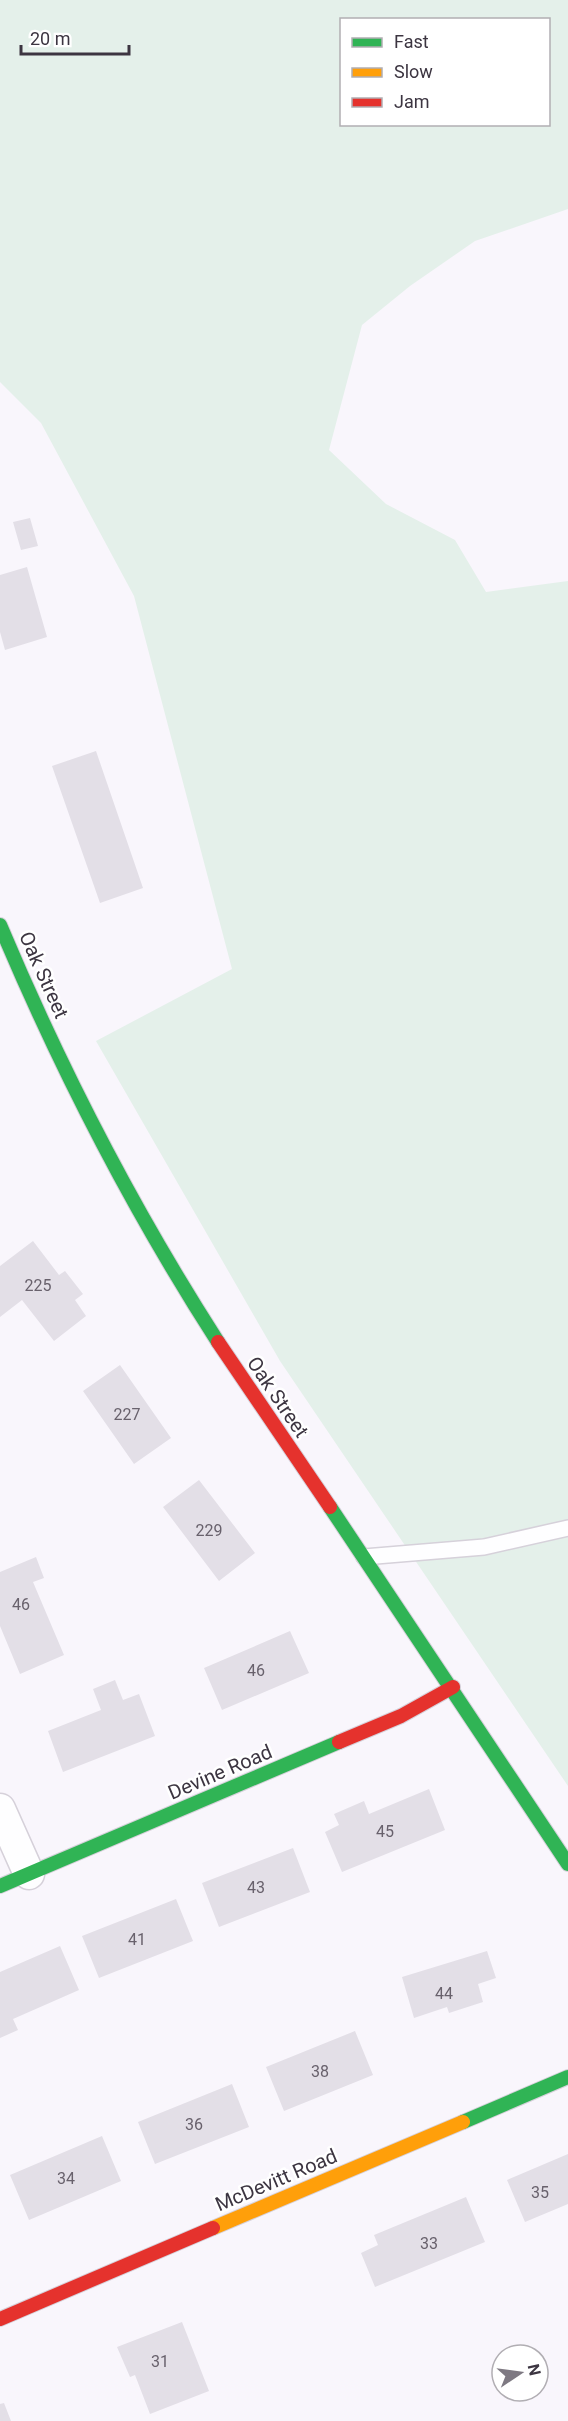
<svg xmlns="http://www.w3.org/2000/svg" width="568" height="2421" font-family="Roboto,sans-serif">
  <style>
    .green { fill: #e4f0ea; fill-rule: evenodd }
    .building { fill: #e3dfe7 }
    .lines { fill: none; stroke-linecap: round; stroke-linejoin: round }
    .lane-casing { stroke: #d6d1da; stroke-width: 18 }
    .street-casing { stroke: #d6d1da; stroke-width: 33 }
    .fast-casing { stroke: #d6d1da; stroke-width: 16 }
    .slow-casing { stroke: #d6d1da; stroke-width: 16 }
    .jam-casing { stroke: #d6d1da; stroke-width: 16 }
    .lane { stroke: #fefeff; stroke-width: 15 }
    .street { stroke: #fefeff; stroke-width: 30 }
    .fast { stroke: #30b455; stroke-width: 14 }
    .slow { stroke: #ff9f0a; stroke-width: 14 }
    .jam { stroke: #e5322d; stroke-width: 14 }
    .labels { text-anchor: middle; dominant-baseline: central; stroke-width: 5; stroke-linejoin: round; paint-order: stroke }
    .number-label { font-size: 16px; fill: #68616c }
    .street-label { font-size: 20px; fill: #3c3541; stroke: #fff }
  </style>
  <rect width="100%" height="100%" fill="#f9f6fc"/>
  <path class="green" d="M0,0H568V209L475,241L410,286L362,325L329,450L386,504L455,540L486,592L568,581V1786L280,1361L96,1041L232,969L134,596L41,423L0,382ZM342,20H548V124H342Z"/>
  <path class="building" d="M30,518L38,546L21,550L13,522Z
    M27,567L47,637L5,650L0,632V575Z
    M96,751L143,888L100,903L52,766Z
    M33,1241L59,1275L65,1271L83,1294L75,1300L86,1316L54,1341L22,1300L0,1317V1266Z
    M120,1365L171,1438L134,1464L83,1391Z
    M199,1480L255,1553L219,1581L163,1507Z
    M36,1557L44,1578L33,1582L64,1655L20,1674L0,1626V1572Z
    M290,1631L309,1673L222,1710L204,1668Z
    M115,1680L123,1700L139,1694L155,1736L63,1772L48,1731L101,1710L93,1689Z
    M429,1789L445,1830L342,1872L325,1832L339,1825L334,1814L364,1801L369,1814Z
    M293,1848L310,1892L219,1927L202,1883Z
    M176,1899L193,1941L99,1978L82,1936Z
    M60,1946L79,1990L13,2019L18,2030L0,2038V1972Z
    M487,1951L496,1978L478,1984L483,2002L449,2013L447,2007L414,2018L402,1977Z
    M355,2031L373,2075L284,2111L266,2067Z
    M232,2084L249,2127L155,2164L138,2122Z
    M102,2136L121,2181L29,2220L10,2175Z
    M568,2154V2204L525,2222L507,2180Z
    M466,2197L485,2242L375,2287L361,2253L378,2245L374,2235Z
    M182,2322L209,2391L150,2414L135,2375L130,2377L117,2347Z
    M4,2403L11,2421H0V2404Z"/>
  <g class="lines">
    <g class="lane-casing">
      <path id="lane" d="M364,1557L484,1547L568,1528"/>
    </g>
    <g class="street-casing">
      <path id="street" d="M0,1809L29,1874"/>
    </g>
    <g class="fast-casing">
      <path id="fast" d="M0,925C61,1070 133,1210 218,1342
        M330,1507L568,1864
        M0,1886L339,1742
        M463,2122L568,2077"/>
    </g>
    <g class="slow-casing">
      <path id="slow" d="M213,2228L463,2122"/>
    </g>
    <g class="jam-casing">
      <path id="jam" d="M218,1342L330,1507
        M339,1742L401,1716L453,1687
        M0,2319L213,2228"/>
    </g>
    <use href="#lane" class="lane"/>
    <use href="#street" class="street"/>
    <use href="#fast" class="fast"/>
    <use href="#slow" class="slow"/>
    <use href="#jam" class="jam"/>
  </g>
  <g class="labels">
    <g class="number-label">
      <text x="38" y="1285">225</text>
      <text x="127" y="1414">227</text>
      <text x="209" y="1530">229</text>
      <text x="21" y="1604">46</text>
      <text x="256" y="1670">46</text>
      <text x="385" y="1831">45</text>
      <text x="256" y="1887">43</text>
      <text x="137" y="1939">41</text>
      <text x="444" y="1993">44</text>
      <text x="320" y="2071">38</text>
      <text x="194" y="2124">36</text>
      <text x="66" y="2178">34</text>
      <text x="540" y="2192">35</text>
      <text x="429" y="2243">33</text>
      <text x="160" y="2361">31</text>
    </g>
    <g class="street-label">
      <text transform="translate(44 975) rotate(66)">Oak Street</text>
      <text transform="translate(278 1397) rotate(56)">Oak Street</text>
      <text transform="translate(220 1772) rotate(-23)">Devine Road</text>
      <text transform="translate(276 2180) rotate(-23)">McDevitt Road</text>
    </g>
  </g>
  <rect x="340" y="18" width="210" height="108" fill="#ffffff" stroke="#b1aeb3" stroke-width="1.5"/>
  <rect x="352" y="38" width="30" height="9" fill="#30b455" stroke="#b1aeb3" stroke-width="1.5"/>
  <text x="394" y="48" font-size="18" fill="#3c3541">Fast</text>
  <rect x="352" y="68" width="30" height="9" fill="#ff9f0a" stroke="#b1aeb3" stroke-width="1.5"/>
  <text x="394" y="78" font-size="18" fill="#3c3541">Slow</text>
  <rect x="352" y="98" width="30" height="9" fill="#e5322d" stroke="#b1aeb3" stroke-width="1.5"/>
  <text x="394" y="108" font-size="18" fill="#3c3541">Jam</text>
  <g transform="translate(520 2373) rotate(77)"><circle r="28" fill="#ffffff" stroke="#b1aeb3" stroke-width="1.5"/>
  <path d="M0-4.5L10 22L0 15L-10 22Z" fill="#7e7982"/>
  <text y="-9" font-size="16" font-weight="bold" text-anchor="middle" fill="#3c3541">N</text>
  </g>
  <path d="M21 45v9h108v-9" fill="none" stroke="#3c3541" stroke-width="3"/>
  <text x="30" y="45" font-size="18" fill="#3c3541" stroke="#ffffff" stroke-width="4.5" paint-order="stroke">20 m</text>
</svg>
